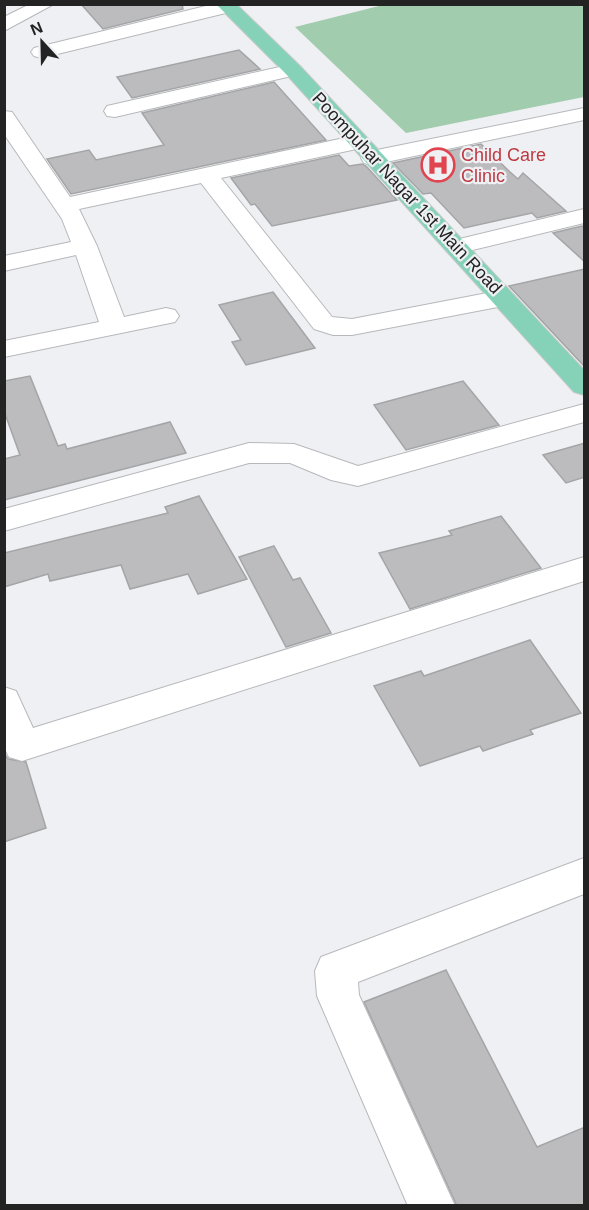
<svg xmlns="http://www.w3.org/2000/svg" width="589" height="1210" font-family="Arial,sans-serif">
  <style>
    .green { fill: #a1ccad }
    .building { fill: #bcbcbf; stroke: #a4a5a7; stroke-width: 1.5 }
    .lines { fill: none; stroke-linecap: round; stroke-linejoin: round }
    .minor-casing { stroke: #b7b8bb; stroke-width: 2 }
    .major-casing { stroke: #cacaca; stroke-width: 2 }
    .minor { fill: #fff; fill-rule: evenodd }
    .major { fill: #86d2b9; fill-rule: evenodd }
    .labels { text-anchor: middle; dominant-baseline: central; stroke-width: 4.5; stroke-linejoin: round; paint-order: stroke }
    .far-health-label { font-size: 18px; fill: #be3a42; stroke: #eff0f3; text-anchor: start }
    .far-street-label { font-size: 18px; fill: #232324; stroke: #eff0f3 }
  </style>
  <rect width="100%" height="100%" fill="#eff0f3"/>
  <path class="green" d="M387,4L584,5V97L406,133L295,27Z"/>
  <path class="building" d="M81,4H182L183,9L103,29Z
    M239,50L260,69L132,98L117,77Z
    M274,82L326,140L71,194L47,159L89,150L96,160L164,145L142,113Z
    M481,144L510,172L518,179L523,173L566,211L537,218L532,213L464,228L431,193L423,194L393,163Z
    M339,155L349,166L362,164L366,166L397,200L272,226L255,204L251,205L231,178Z
    M582,226L585,228V262L553,233Z
    M585,269V367L509,286Z
    M273,292L315,348L246,365L232,342L241,340L219,305Z
    M30,376L58,446L65,444L67,449L170,422L186,453L4,500V459L20,455L4,411V381Z
    M463,381L499,425L406,450L374,405Z
    M585,443V477L566,483L543,455Z
    M199,496L247,579L198,594L188,574L130,589L121,565L50,581L48,574L4,587V553L168,513L165,507Z
    M501,516L541,568L410,609L379,553L452,535L449,531Z
    M274,546L293,580L300,578L331,633L286,647L239,557Z
    M530,640L581,713L530,730L533,734L483,751L480,746L420,766L374,686L421,671L424,676Z
    M4,753L8,759L26,762L46,828L4,842Z
    M446,970L537,1147L585,1127V1206H457L364,1002Z"/>
  <g class="lines">
    <g class="minor-casing">
      <path id="minor" d="M30,4H54L4,31V17Z
        M214,4H235L236,7L234,11L41,58L34,56L31,52L34,48Z
        M293,64L300,66L303,70L300,74L115,117L107,116L104,111L107,106Z
        M584,108V120L372,165L364,163L361,158L364,153L372,151Z
        M4,111L12,112L70,197L358,135L366,137L369,142L366,147L221,178L332,317L352,319L503,290L512,293L516,298L512,303L503,306L352,335H333L314,329L201,183L79,209L97,246L124,317L166,308L175,310L179,316L175,322L4,357V341L99,322L76,255L4,271V256L71,242L62,219L4,134Z
        M584,209V223L456,254L447,252L444,247L447,242Z
        M584,404V422L358,486L331,480L290,463H249L4,531V509L249,443L294,444L358,466Z
        M584,557V581L22,761L9,757L4,747V687L16,691L33,728Z
        M584,858V894L358,982L359,995L455,1206H408L317,996L315,971L321,957Z"/>
    </g>
    <g class="major-casing">
      <path id="major" d="M216,4H236L300,66L584,370V395L574,392L286,74Z"/>
    </g>
    <use href="#minor" class="minor"/>
    <use href="#major" class="major"/>
  </g>
  <defs>
    <g id="hospital-ring" transform="scale(1.725)"><circle r="9.5" fill="#eff0f3" stroke="#e0444e" stroke-width="1.5"/><path d="M-5-5h3v3.5h4V-5h3V5h-3V1.5h-4V5h-3Z" fill="#e0444e"/></g>
  </defs>
  <g fill-rule="evenodd">
    <use href="#hospital-ring" x="438" y="165"/>
  </g>
  <g class="labels">
    <g class="far-health-label">
      <text x="461" y="155">Child Care<tspan x="461" dy="21">Clinic</tspan></text>
    </g>
    <g class="far-street-label">
      <text transform="translate(407 193) rotate(47)">Poompuhar Nagar 1st Main Road</text>
    </g>
  </g>
  <rect width="589" height="1210" fill="none" stroke="#232324" stroke-width="12"/>
  <g transform="translate(42 42) rotate(338)" stroke="#eff0f3" stroke-width="4.5" paint-order="stroke">
  <path d="M0-4.5L10 22L0 15L-10 22Z" fill="#232324"/>
  <text y="-9" font-size="16" font-weight="bold" text-anchor="middle" fill="#232324">N</text>
  </g>
</svg>
